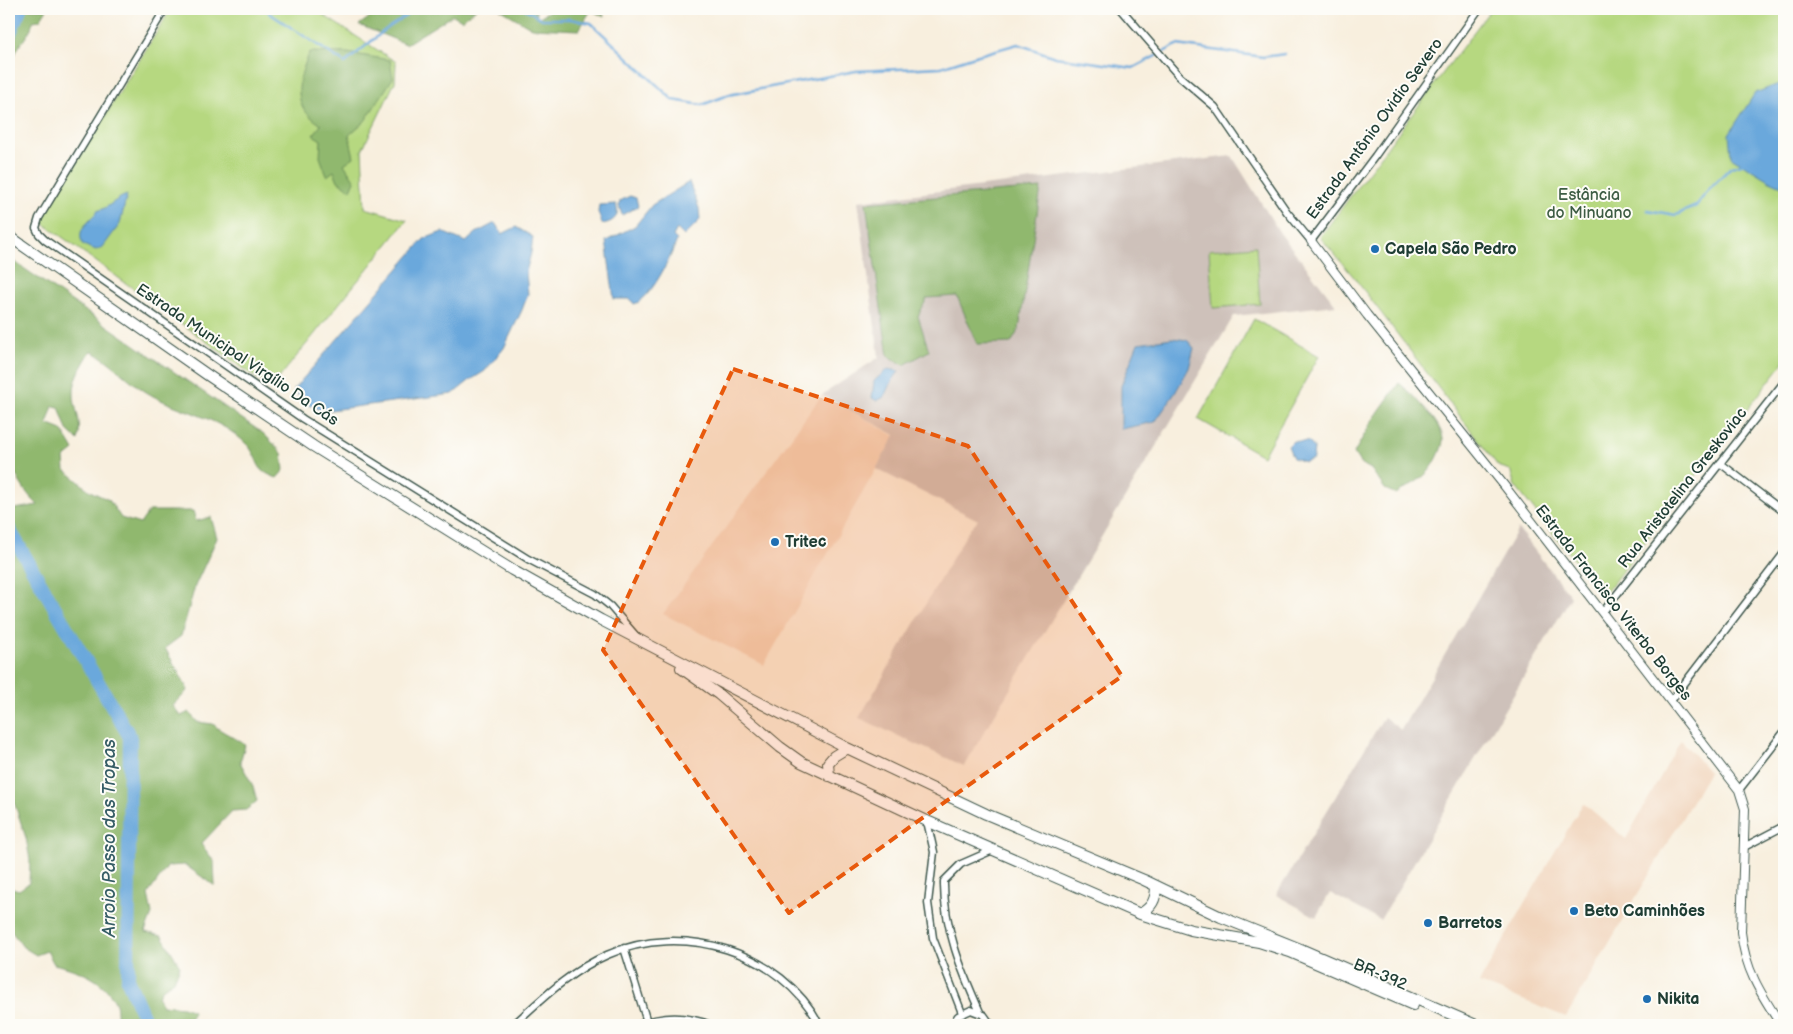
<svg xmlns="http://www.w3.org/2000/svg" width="1793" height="1034" font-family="'Balsamiq Sans',sans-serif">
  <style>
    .built { fill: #f1d5bd }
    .industrial { fill: #cec1ba }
    .green { fill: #b6d880; stroke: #6a8a5a }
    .forest { fill: #90b86e; stroke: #587a51 }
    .water { fill: #6aa8dc; stroke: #447288 }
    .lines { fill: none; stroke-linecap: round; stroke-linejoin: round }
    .stream { stroke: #6aa8dc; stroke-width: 2.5 }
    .river { stroke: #6aa8dc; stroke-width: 14 }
    .minor-casing { stroke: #40584e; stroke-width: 9 }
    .tertiary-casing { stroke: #40584e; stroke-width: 10 }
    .trunk-casing { stroke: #40584e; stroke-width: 12 }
    .minor { stroke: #fff; stroke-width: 6 }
    .tertiary { stroke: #fff; stroke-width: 8 }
    .trunk { stroke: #fff; stroke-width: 10 }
    .marked { fill: #e8590c; fill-opacity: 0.2; stroke: #e8590c; stroke-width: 4; stroke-dasharray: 10 6; stroke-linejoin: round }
    .poi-dot { fill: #1f6fb2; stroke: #fdfcf7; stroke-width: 2 }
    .labels { text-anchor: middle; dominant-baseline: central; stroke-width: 4; stroke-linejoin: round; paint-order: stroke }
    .street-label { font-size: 16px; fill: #1f3d34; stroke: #fdfcf7 }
    .park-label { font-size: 16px; fill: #3d5c43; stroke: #fdfcf7 }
    .poi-label { font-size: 16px; font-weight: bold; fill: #1f3d34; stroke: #fdfcf7; text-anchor: start }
    .water-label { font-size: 18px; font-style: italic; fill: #365d66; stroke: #fdfcf7 }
  </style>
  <rect width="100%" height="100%" fill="#fdfcf7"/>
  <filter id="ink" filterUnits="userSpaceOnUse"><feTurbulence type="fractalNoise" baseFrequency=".02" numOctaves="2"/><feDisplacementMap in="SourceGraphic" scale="10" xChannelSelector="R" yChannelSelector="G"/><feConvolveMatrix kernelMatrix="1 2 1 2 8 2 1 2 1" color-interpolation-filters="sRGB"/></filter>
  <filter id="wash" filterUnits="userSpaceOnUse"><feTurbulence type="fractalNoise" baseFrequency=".0096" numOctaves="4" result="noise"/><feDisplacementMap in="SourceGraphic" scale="20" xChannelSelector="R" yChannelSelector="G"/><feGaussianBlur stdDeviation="1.12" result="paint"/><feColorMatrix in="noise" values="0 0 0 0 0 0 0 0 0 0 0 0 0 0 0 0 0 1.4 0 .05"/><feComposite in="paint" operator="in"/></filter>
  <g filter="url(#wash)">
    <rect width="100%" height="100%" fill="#f8efde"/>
    <path class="built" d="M822,395L895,436L764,665L663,614Z
      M1681,740L1709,772L1566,1017L1479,983L1583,803L1626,839Z"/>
    <path class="industrial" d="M1232,156L1280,233L1336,305L1234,316L964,766L859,718L970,528L978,520L876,469L895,435L822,395L879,357L858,201Z
      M1518,529L1571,597L1380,920L1330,893L1316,917L1276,895L1384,717L1401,730Z"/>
    <path class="green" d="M171,9H323V15L396,62L395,82L362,150L365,208L407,220L279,378L269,387L40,221Z
      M1491,9H1784V362L1603,596L1515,486L1510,470L1498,466L1353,276L1320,237Z
      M1256,246L1260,304L1213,308L1209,250Z
      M1254,319L1319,356L1263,456L1198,419Z"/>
    <path class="forest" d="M9,9H47L40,20L33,21C31,33 23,39 17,50C14,56 12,63 9,69Z
      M381,9H476L462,20L453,15L406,44L359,25Z
      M500,9H535L538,18L552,9H602L604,17L591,10L579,30L532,28Z
      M310,52L348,53L390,60L393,78L365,121L349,135L354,157L344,164L355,181L351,190L338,181L334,171L327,176L320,157L321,140L313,135L321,125C316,121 310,117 306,112C292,95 302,69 310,52Z
      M1041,188L1019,329L1011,343L977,344L957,296L927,298L918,316L929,351L904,365L888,356L866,203Z
      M9,258L264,434L282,453L284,470L277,478C255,470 261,465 250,448C247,444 241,439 236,435C213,417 179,410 153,396C130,384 114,362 91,351C84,362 74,378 74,392C73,409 83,419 78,440L67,430L59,407L53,406L47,424L62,430L74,450L64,458L65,470L90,491L109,500L121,518L140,524L149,511H193L196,521L211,517L217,538L195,586L181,636L165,648L188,690L173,706L181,716L189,712L197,722L213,724C222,733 234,736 245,745L240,762L253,786L257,801L246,810L232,811L201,844L214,861L215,886L185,865L168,866L148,894L152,914L145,932L162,936L180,966L174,981L162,989L158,996L163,1005L183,1007L193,1011L188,1025H117C117,1018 118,1008 115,1002C103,978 78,970 54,964L47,951L36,955L23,947L9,928V887L19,890L29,883L30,860L26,838L15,805L10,776L9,510L38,505C24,492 15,476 9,457Z
      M1399,383C1411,393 1443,423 1443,440C1443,448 1434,466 1428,472C1420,481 1406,487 1396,494L1385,489L1371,469L1360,463L1354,453L1372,421Z"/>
    <path class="water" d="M1784,82V187L1770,181L1731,157L1729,134L1755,93Z
      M689,182L699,208L700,220L684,236L677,229L673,236L677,240C672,255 650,301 634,304L630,299H614L606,241L635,226L652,205Z
      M127,195L120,224L103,247L96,250L83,245C75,227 90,224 97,211C109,208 116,198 127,195Z
      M630,196L636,198L638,206L622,215L619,206L620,201Z
      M616,204C620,217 614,222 602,224L598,212L599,205Z
      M495,223L502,234L516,227L533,237L531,253L526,272L528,294L522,310L504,348L485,371L469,381L453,394L323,411L304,403L294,389L424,239L442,232L466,242L476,233Z
      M1172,338L1187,340L1194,348L1189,368L1175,393L1155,422L1121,429V386L1138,343Z
      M888,369L899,371L889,386L884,397L877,401L872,398L874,381Z
      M1293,441L1309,442L1314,448L1313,459L1305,462L1293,458L1288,446Z"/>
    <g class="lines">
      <path class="stream" d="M268,9L269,13L345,63L385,30L416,9
        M525,9L542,19H570L591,23L673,100L702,105L728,95L856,71L941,67L975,56L1018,44L1055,57L1133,68L1177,45L1263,57L1285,54
        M1647,210L1676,215L1696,206L1711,187L1731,167L1745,163"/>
      <path class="river" d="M9,35L20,9
        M9,529L130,737L128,981L147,1025"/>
    </g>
  </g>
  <g filter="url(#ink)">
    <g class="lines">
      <g class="minor-casing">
        <path id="minor" d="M165,9L39,218L36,228L39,234L45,240L303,419L528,559L595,594L610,606L636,636
          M1121,9L1179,76L1215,107L1287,212L1311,241L1375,156L1479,9
          M1720,463L1784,512
          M1603,612L1784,382
          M1671,701L1784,553
          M1739,790L1784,732
          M927,821L934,852L928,903L933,938L962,1013
          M1744,847L1784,826
          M624,948L647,1022
          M980,1012C962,972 943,926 944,881L961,864L993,850
          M513,1025C542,999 570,971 607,955C682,921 781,951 820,1025
          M638,1025C661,1016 686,1015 710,1025
          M952,1025L958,1016L971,1010L984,1015L991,1025"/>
      </g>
      <g class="tertiary-casing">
        <path id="tertiary" d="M1311,241L1367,315L1503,484L1739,790L1745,809L1741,932C1745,970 1761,994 1781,1025"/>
      </g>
      <g class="trunk-casing">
        <path id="trunk" d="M9,236L209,376L313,446L512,570L601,620L847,748L986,814L1144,880L1221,917L1303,950L1476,1025
          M681,668L718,694L780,747L801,762L927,821L1140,914L1191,930L1259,942L1290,952L1413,1005
          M829,776L828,763L834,756L847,748
          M1140,914C1152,907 1156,900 1156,886"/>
      </g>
      <use href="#minor" class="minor"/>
      <use href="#tertiary" class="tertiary"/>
      <use href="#trunk" class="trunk"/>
    </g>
  </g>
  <path class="marked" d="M733,369L968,446L1122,676L789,913L603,650Z"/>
  <g class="poi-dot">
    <circle cx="1375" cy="249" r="5"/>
    <circle cx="775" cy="542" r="5"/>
    <circle cx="1574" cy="911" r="5"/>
    <circle cx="1428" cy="923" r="5"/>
    <circle cx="1647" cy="999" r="5"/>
  </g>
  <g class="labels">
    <g class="street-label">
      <text transform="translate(1375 129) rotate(-54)">Estrada Antônio Ovidio Severo</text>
      <text transform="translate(237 355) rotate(34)">Estrada Municipal Virgílio Da Cás</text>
      <text transform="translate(1683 488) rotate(-52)">Rua Aristotelina Greskoviac</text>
      <text transform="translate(1613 603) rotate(52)">Estrada Francisco Viterbo Borges</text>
      <text transform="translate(1380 975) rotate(23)">BR-392</text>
    </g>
    <g class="park-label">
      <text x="1589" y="195">Estância<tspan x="1589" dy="18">do Minuano</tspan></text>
    </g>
    <g class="poi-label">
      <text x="1385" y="249">Capela São Pedro</text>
      <text x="785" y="542">Tritec</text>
      <text x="1584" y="911">Beto Caminhões</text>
      <text x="1438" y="923">Barretos</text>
      <text x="1657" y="999">Nikita</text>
    </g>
    <g class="water-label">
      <text transform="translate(109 838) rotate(-90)">Arroio Passo das Tropas</text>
    </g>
  </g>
  <rect width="1793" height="1034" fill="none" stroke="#fdfcf7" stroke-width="30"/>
</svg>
